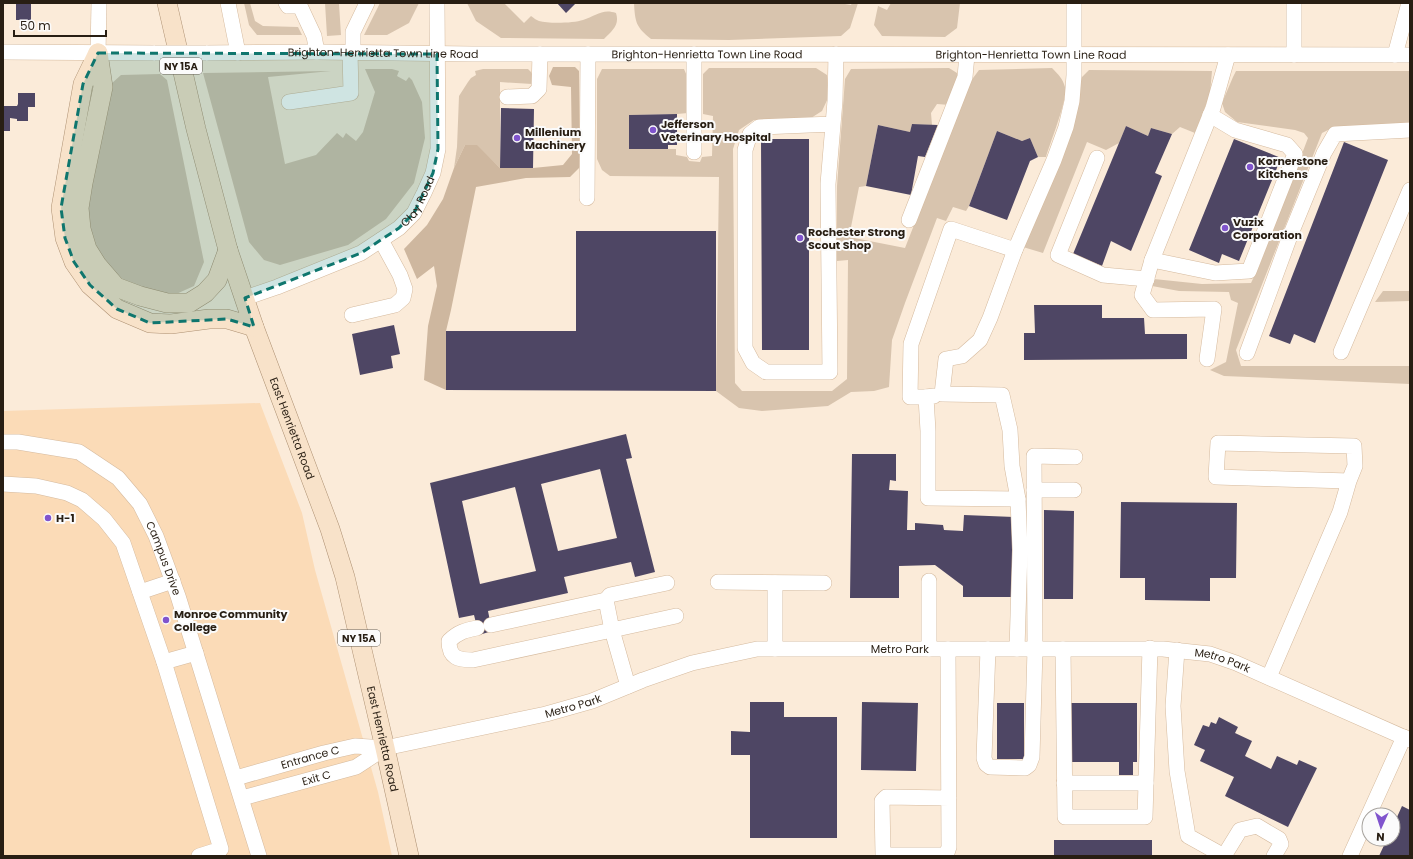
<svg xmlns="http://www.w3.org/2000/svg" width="1413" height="859" font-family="Poppins,sans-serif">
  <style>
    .built { fill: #fbdbb7 }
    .green { fill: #d8c4ae }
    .forest { fill: #ceb79f }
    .building { fill: #4e4664; fill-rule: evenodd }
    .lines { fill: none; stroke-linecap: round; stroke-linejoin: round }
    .minor-casing { stroke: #d5ba9e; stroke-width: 16 }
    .major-casing { stroke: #ad9072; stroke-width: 20 }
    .minor { stroke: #fff; stroke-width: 15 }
    .major { stroke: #f8e2c9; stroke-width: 19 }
    .minor-bridge-casing { stroke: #d5ba9e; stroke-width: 16; stroke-linecap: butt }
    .minor-bridge { stroke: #fff; stroke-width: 15 }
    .marked { fill: #0f766e; fill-opacity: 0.2; stroke: #0f766e; stroke-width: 3; stroke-dasharray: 8 5; stroke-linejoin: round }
    .poi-dot { fill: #8054cd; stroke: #fbfbfb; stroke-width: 1.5 }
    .labels { text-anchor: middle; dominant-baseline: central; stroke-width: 4; stroke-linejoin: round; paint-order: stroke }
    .shield { fill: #fbfbfb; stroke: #676059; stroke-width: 1 }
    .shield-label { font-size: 10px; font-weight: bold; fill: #281e13 }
    .street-label { font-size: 11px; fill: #281e13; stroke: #fbfbfb }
    .poi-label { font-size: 11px; font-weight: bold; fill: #281e13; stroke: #fbfbfb; text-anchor: start }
  </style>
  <rect width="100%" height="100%" fill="#fbebd9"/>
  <path class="built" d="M260,403L302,513L315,570L378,792L392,856H3V411Z"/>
  <path class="green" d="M244,3H250L255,21L263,26L298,27L302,35H257L249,25Z
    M325,3L339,4L341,35L327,36Z
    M380,3H419L409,23L387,35H364Z
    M467,3H504L524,23L531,16C534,18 536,20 539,21C549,24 574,23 583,20C595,16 603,8 616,13C620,25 612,31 604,39L501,38L476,21Z
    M634,3H708L710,4L711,3H839L851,5L852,3H858L850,28L841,36L729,40L651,39C636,27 635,22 634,3Z
    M891,3H960L957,28L945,37L882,36L874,25L878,6L887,10Z
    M709,68H816L827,75L829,96L822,111L811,118L754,120L739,130L733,149L735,383L742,391H832L847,379L848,260L837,261V186L845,79L851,69L949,68L957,73L958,80L950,105L937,104L931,113L932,125L912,124L910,132L878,125L866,186L859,187L849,237L905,248L970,82L979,70L1052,68C1058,74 1063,79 1065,87C1068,99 1050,143 1046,157H1038L1030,138L1022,141L997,131L969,206L966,211L953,207L946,221L937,218L905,303L892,340L889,387L874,391L851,392L828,406L762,411L739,408L716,391L719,177L610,176L602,170L597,159V79L602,69H684L687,76L688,113L677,114L629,115V149H676V155L687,157L689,161L700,162L702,157L712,156L713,116L703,114V74Z
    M365,69H392L399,71L397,76L406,81L409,77L412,80L422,102L425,138L414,183L386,219L348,245L280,265L264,260L249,242L203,73L331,71L268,77L285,164L316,155L337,133L343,138L346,133L356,141L363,132L375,92Z
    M483,69H528L531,72L534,78L532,84L500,82V168L476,145H465L454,168L457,147L459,96L468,82L471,78L476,75L475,71Z
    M1089,70L1212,71L1210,94L1195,133L1180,127L1172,134L1151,128L1148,136L1126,126L1119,143L1106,150L1087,142L1043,253L1023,247L1079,80Z
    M1236,71H1410V124L1334,127L1322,133L1236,350L1241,366H1410V384L1224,376L1210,370L1226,362L1238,303L1231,300L1229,292L1179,291L1152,286L1154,279L1202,284L1251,283L1260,264L1308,138L1304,133L1295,130L1237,122L1225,112L1222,103L1233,77Z
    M160,74L167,80L204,262L194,286L174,295L128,284L100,258L84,219L111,84L121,75Z
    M1383,291H1410V301L1375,302Z"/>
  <path class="forest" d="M553,67H575L579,71L580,167L570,177L526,178L476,187L451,310L446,331V390L424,380L428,326L437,286L434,266L417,279L404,249L427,225L443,199L454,168L465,145H477L500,168H533L563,165L572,154L571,87L552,85L549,76Z"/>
  <path class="building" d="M557,3H576L566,13Z
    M16,4H31V20H16Z
    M18,93H35V107H28V121H17V119L10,118V131H3L4,106H17L18,104Z
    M501,108L534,109L533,168H500Z
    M677,114V145H668V149H629V115Z
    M912,124L938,125L925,157L918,156L911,195L866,186L878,125L910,132Z
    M1126,126L1148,136L1151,128L1172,134L1155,173L1162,176L1131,251L1111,241L1102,266L1073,254Z
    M997,131L1022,141L1030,138L1038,157L1030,161L1007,220L969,206Z
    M761,139H809V350H762Z
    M1234,139L1281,158L1239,261L1222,254L1219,263L1189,250Z
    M1344,142L1388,160L1315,343L1294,334L1290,344L1269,336Z
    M576,231H716V391L446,390V331H576Z
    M1034,305H1102V318H1144L1145,334H1187V359L1024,360V333H1035Z
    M394,325L400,354L391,356L393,368L360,375L352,334Z
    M626,434L632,458L626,459L655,572L635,577L631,562L564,577L568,593L488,611L492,631L479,635L474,615L459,618L430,483ZM600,469L617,538L558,551L541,484ZM515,487L536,571L480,584L462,501Z
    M852,454H896V481L890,480L889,490L908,491L907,530H915V523L943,525L944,530L963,531L964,515L1014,517L1012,597H963V586L935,565L899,566V598H850Z
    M1121,502L1237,503L1236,578H1210V601L1145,600V578H1120Z
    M1044,510L1074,511L1073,599H1044Z
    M750,702H784V717H837V838H750V755H731V731L750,732Z
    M862,702L918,703L916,771L861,770Z
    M997,703H1024V759H997Z
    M1069,703H1137V762H1133V779H1119V762H1069Z
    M1219,717L1238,727L1235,733L1252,741L1245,756L1271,769L1277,756L1297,765L1299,760L1317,768L1288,827L1225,796L1234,777L1200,761L1205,750L1194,745L1203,725L1209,727L1211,722L1216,724Z
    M1402,806L1410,810V856H1379L1387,839H1393V826Z
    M1054,840H1152V856H1054Z"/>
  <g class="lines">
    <g class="minor-casing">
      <g id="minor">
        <path d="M228,3L238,53"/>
        <path d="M286,3L288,6H300L314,36L317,52"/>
        <path d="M3,52L155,53"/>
        <path d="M353,52V32L367,3"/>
        <path d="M98,53L99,3"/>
        <path id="s1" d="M206,53L317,52L472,54L1410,55"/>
        <path d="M694,54V152"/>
        <path d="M1294,55V3"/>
        <path d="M1395,55L1409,3"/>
        <path d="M507,97L532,96L539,89L540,54"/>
        <path d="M289,102L351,93L350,52"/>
        <path d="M833,124L759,127L750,134L745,150V348L753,363L766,372H830L828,184L835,101L836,54"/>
        <path d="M1097,158L1058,255L1103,275L1147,279"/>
        <path d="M587,198L588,54"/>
        <path d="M909,220L965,77L967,55"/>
        <path d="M1152,260L1215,273L1249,271L1295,154L1287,145L1235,130L1210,115"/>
        <path id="s2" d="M245,298L277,287L361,253L399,228L414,213L424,193L433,173L438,149L437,3"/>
        <path d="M352,315L395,305L403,298L405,289L400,275L381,240"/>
        <path d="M1341,352L1410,190"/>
        <path d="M1247,353L1290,236L1324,153L1335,134L1410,130"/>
        <path d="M1207,359L1214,309L1153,310L1142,295L1152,260L1213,108L1228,55"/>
        <path d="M934,396L926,397L928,431V498L1018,499"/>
        <path d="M926,397H910L911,344L951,229L1015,250"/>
        <path id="s3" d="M3,442H18L79,452L118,478L140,504L156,536L178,596L259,856"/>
        <path d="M3,484L36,486L67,493L82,500L104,519L123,543L164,662L221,849L199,856"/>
        <path d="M1034,490H1074"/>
        <path d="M929,581V649"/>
        <path d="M718,582L824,583"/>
        <path d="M667,583L610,595L606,600L612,630L676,616"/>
        <path d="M775,583V649"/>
        <path d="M140,592L173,581"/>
        <path d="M491,625L606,600"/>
        <path d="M477,628C466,630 458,632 449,641C449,658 458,660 473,660L612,630L628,686"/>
        <path d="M948,649L949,847L947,853L943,855H883L882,801L886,797L949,798"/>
        <path d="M988,649L984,758L986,764L990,767L1025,768L1029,765L1032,757L1035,649L1034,456L1075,457"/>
        <path d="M1017,649L1020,550L1018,499L1012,466L1010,430L1002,395L942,394L946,359L962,356L980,340L990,318L1015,250L1054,160L1066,127L1072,101L1074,75V3"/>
        <path d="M1063,649L1065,817H1145L1150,648"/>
        <path d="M1177,650L1173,706L1177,771L1188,836L1224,856"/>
        <path d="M164,662L196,653"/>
        <path d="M1269,677L1340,512L1349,481L1216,477L1218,443L1354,446L1355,466L1349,481"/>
        <path id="s4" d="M236,778L324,753L355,746L385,748L546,714L592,701L643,680L692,663L757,649H1163L1210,654L1236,663L1410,740"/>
        <path d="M1064,783H1146"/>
        <path id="s5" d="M242,798L356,767L385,748"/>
        <path d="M1224,856L1240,830L1257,826L1279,839L1281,844L1274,856"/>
        <path d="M1350,856L1404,737"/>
      </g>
    </g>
    <g class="major-casing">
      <g id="major">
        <path id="s6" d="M167,3L196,129L228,250L254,327L330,529L345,577L385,748L409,856"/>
        <path d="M98,53L83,84L61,208L65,238L74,262L90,285L117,309L150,323L171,324L209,319H227L254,327"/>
        <path d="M98,53L103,87L83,183L79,208L81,229L87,249L97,265L116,287L140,296L167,303H189L205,293L217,280L228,250"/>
      </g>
    </g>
    <use href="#minor" class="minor"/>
    <use href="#major" class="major"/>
    <g class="minor-bridge-casing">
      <path id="minor-bridge" d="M155,53H206"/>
    </g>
    <use href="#minor-bridge" class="minor-bridge"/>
  </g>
  <path class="marked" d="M98,53L437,54L438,149L433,173L414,213L399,228L361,253L245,298L254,327L227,319L150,323L117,309L90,285L74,262L65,238L61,208L83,84Z"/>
  <g class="poi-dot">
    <circle cx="653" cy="130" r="4"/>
    <circle cx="517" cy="138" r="4"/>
    <circle cx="1250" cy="167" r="4"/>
    <circle cx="1225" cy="228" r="4"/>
    <circle cx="800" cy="238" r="4"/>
    <circle cx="48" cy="518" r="4"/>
    <circle cx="166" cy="620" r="4"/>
  </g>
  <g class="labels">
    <g class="shield">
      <rect x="160" y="58" width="42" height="16" rx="3"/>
      <rect x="338" y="630" width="42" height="16" rx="3"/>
    </g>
    <g class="shield-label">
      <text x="181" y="66">NY 15A</text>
      <text x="359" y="638">NY 15A</text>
    </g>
    <g class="street-label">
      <text stroke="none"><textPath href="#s1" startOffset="177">Brighton-Henrietta Town Line Road</textPath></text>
      <text stroke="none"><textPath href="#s1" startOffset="501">Brighton-Henrietta Town Line Road</textPath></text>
      <text stroke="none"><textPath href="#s1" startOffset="825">Brighton-Henrietta Town Line Road</textPath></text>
      <text stroke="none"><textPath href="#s2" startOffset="203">Clay Road</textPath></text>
      <text stroke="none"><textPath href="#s6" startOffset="444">East Henrietta Road</textPath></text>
      <text stroke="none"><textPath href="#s3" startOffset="217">Campus Drive</textPath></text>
      <text stroke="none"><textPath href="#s4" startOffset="682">Metro Park</textPath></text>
      <text stroke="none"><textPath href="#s4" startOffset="1006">Metro Park</textPath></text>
      <text stroke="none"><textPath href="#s4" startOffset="346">Metro Park</textPath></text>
      <text stroke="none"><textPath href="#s6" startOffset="768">East Henrietta Road</textPath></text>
      <text stroke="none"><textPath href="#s4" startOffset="77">Entrance C</textPath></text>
      <text stroke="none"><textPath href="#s5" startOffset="77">Exit C</textPath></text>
    </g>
    <g class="poi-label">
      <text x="661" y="124">Jefferson<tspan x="661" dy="13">Veterinary Hospital</tspan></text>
      <text x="525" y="132">Millenium<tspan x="525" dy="13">Machinery</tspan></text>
      <text x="1258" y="161">Kornerstone<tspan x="1258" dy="13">Kitchens</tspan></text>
      <text x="1233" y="222">Vuzix<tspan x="1233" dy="13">Corporation</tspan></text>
      <text x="808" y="232">Rochester Strong<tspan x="808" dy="13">Scout Shop</tspan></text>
      <text x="56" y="518">H-1</text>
      <text x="174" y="614">Monroe Community<tspan x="174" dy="13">College</tspan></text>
    </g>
  </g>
  <rect width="1413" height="859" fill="none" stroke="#281e13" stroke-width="8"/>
  <g transform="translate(1381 827) rotate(183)"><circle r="19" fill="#fbfbfb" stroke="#a7a39e"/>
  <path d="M0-3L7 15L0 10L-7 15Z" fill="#8054cd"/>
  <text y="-6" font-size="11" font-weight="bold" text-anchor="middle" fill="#281e13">N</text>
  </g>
  <path d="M14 30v6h92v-6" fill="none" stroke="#281e13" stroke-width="2"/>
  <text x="20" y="30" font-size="12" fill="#281e13" stroke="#fbfbfb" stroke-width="3" paint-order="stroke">50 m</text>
</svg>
